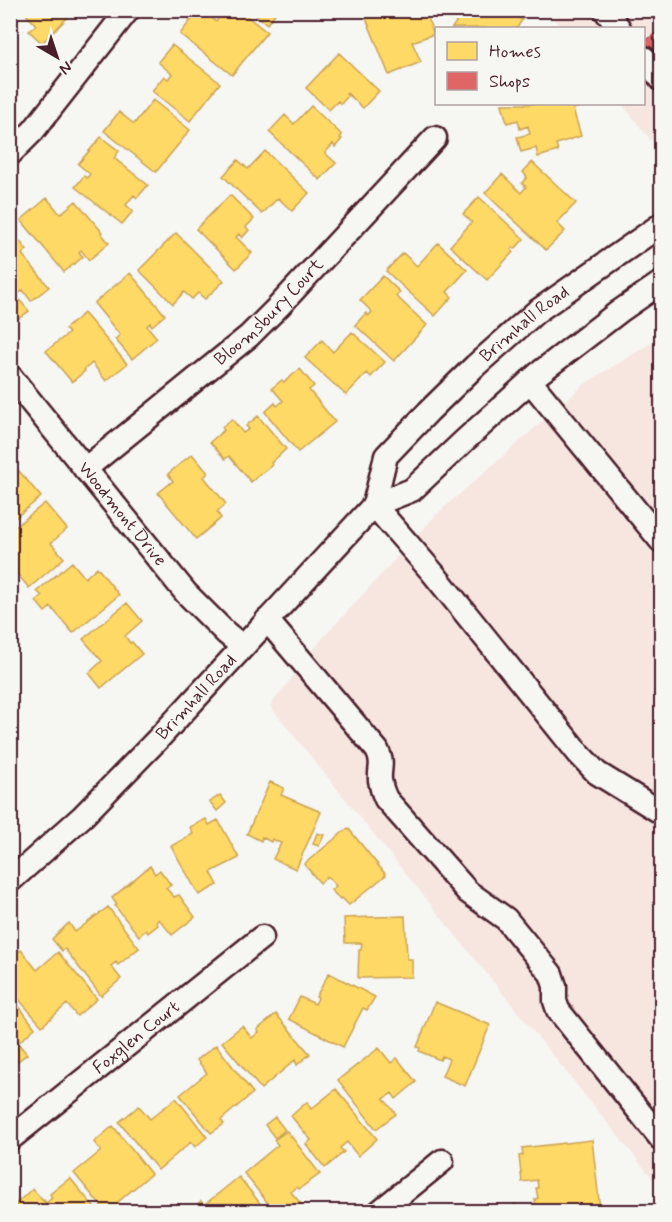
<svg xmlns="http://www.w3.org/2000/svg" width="672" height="1222" font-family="Mynerve,sans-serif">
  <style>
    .built { fill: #f7e5e0 }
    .homes { fill: #ffd966; stroke: #c9a154; stroke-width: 1.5 }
    .shops { fill: #e06666; stroke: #b35154; stroke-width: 1.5 }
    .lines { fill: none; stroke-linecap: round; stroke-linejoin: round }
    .minor-casing { stroke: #4a1f2b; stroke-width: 27 }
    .minor { stroke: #f6f6f2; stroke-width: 22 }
    .labels { text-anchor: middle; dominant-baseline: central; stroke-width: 6; stroke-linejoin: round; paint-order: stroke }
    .street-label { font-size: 18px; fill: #4a1f2b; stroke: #f6f6f2 }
  </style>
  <rect width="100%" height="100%" fill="#f6f6f2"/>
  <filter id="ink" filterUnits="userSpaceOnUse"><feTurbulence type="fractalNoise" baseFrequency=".0167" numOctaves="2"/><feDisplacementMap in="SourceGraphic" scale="12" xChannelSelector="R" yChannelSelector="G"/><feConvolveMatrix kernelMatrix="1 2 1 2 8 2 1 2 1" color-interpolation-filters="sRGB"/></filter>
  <g filter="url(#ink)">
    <path class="built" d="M548,11H661V153L622,104H644V28H562Z
      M661,337V1189L270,706L321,640L437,514L586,383Z"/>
    <path class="homes" d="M22,10H75L42,43L29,31L36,25Z
      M196,10H203L216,22L219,18L218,16L223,10H239L267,32L232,75L180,34L191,20L189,19Z
      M250,10H278L267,24Z
      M370,10H424L434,34L412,42L421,62L389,75L364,13Z
      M464,10H493L497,13L498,10H508L522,20L517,28H452Z
      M172,45L220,83L190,121L152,91L164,76L168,79L172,74L158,62Z
      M339,53L379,91L363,108L347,93L346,94L348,96L341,104L338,101L329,110L306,88Z
      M153,100L190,130L156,172L104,131L119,112L134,124Z
      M502,104H588L589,105L573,109L581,136L556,144L558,151L538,157L536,148L521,152L517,137L530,134L528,126L520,129L518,120L507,123Z
      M311,106L342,135L340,138L342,139L335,147L333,144L325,153L336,163L320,180L269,132L285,115L294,124Z
      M101,137L119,151L114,158L148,185L137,198L134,195L126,205L133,211L122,224L75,187L84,176L87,178L90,174L78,164Z
      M265,151L309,193L292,211L278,198L262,214L223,176L238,160L248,169Z
      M532,162L576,203L557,223L565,231L546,250L485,193L502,174L521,193L526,187L522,183L527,177L523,172Z
      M230,195L254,219L246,227L249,230L242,238L239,234L236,237L252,253L236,269L196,229Z
      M479,197L524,239L515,249L513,247L511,250L513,252L487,280L450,246L472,222L463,214Z
      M47,198L60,214L76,201L102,232L101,233L109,243L89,260L81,250L79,252L83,257L64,272L21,220Z
      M11,231L27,250L22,254L49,287L31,301L23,290L16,296L29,311L18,319L10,310Z
      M176,233L224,281L205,299L198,293L192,299L184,292L173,304L139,270Z
      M438,243L467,270L447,292L452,297L435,316L386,271L403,253L417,266Z
      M130,273L165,315L152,326L150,323L147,326L157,338L132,359L115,339L120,335L94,303Z
      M383,276L400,292L396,296L427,325L394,361L355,325L366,313L368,316L372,312L360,300Z
      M84,313L127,364L106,381L92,363L84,370L85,371L72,382L46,351L69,333L65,329Z
      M352,332L385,362L371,377L367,373L346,395L305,358L322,340L333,352Z
      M300,369L314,386L309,390L335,422L298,452L265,412L275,403L277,406L283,401L272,388L282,380L284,382Z
      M258,416L286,449L271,463L272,465L251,482L229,456L225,459L210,442L224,430L222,427L232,419L243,433L249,429L246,426Z
      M192,454L208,473L204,477L226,504L217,512L221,518L196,539L158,493L173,481L168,474Z
      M19,471L41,497L10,522V478Z
      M45,503L67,529L51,543L64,558L29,588L10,565V531Z
      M72,562L85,578L97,567L119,595L73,633L51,607L45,612L36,601L42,596L37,591Z
      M127,603L142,621L125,636L130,643L132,642L142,654L101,688L89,673L102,661L83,639Z
      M10,703H15L16,736H10Z
      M270,782L284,788L281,795L321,812L296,869L273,859L281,843L272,839L271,842L262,837L261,841L247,834Z
      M220,795L226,803L217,811L210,802Z
      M206,819L209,825L218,820L239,858L211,872L218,885L199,895L171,846L193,834L190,827Z
      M348,828L386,875L349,905L342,898L340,899L331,890L336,886L327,876L320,883L304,864Z
      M317,833L324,835L319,846L313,844Z
      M150,866L155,874L160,870L171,885L166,888L174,897L179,895L195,917L172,935L159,919L156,922L158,925L148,933L146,930L139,936L115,906L117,905L112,898Z
      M108,907L139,948L118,965L116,962L111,966L121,979L101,996L65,949L62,951L52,939L69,923L75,932Z
      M405,916L407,959H412V977L358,978L359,950H361L362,943H345L344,918Z
      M21,950L37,970L58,952L97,999L77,1016L67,1004L42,1026L10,989V958Z
      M329,973L375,997L367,1010L363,1008L343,1047L289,1019L300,997L315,1004L318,998L316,997Z
      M10,994L35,1028L18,1043L27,1054L10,1067Z
      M435,1002L490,1025L465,1086L442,1076L449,1059L442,1056L440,1060L419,1051L420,1048L417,1047Z
      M276,1014L310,1054L297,1065L295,1060L261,1089L222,1042L242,1026L252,1038L259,1032L257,1030Z
      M216,1045L253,1093L221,1120L224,1124L211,1133L180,1095L207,1073L197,1060Z
      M379,1048L391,1063L397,1058L416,1082L396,1099L392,1093L384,1099L396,1114L376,1129L338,1080Z
      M336,1089L377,1139L358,1156L347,1142L340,1148L344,1152L325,1168L306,1144L311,1140L291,1116L307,1102L311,1109Z
      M176,1098L207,1137L195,1147L191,1142L158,1170L119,1122L139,1106L150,1119Z
      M275,1117L285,1130L275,1138L265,1125Z
      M113,1126L151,1174L118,1202L120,1205L112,1212H106L74,1173L101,1151L94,1142Z
      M287,1131L320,1174L299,1189L297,1187L291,1192L302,1205L294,1212H275L244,1173L278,1145L274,1140Z
      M592,1140L600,1209L576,1212H536L535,1199L538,1198L536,1188H538L537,1180L522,1182L519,1156L523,1155L522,1148Z
      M239,1177L267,1212H191L190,1210L201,1201L204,1205Z
      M70,1178L98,1212H21L15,1204L33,1189L43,1201L44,1200L46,1203L52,1198L50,1194Z
      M515,1204L521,1212H506Z"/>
    <path class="shops" d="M662,28V70L644,47V42Z"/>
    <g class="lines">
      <g class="minor-casing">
        <g id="minor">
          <path d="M605,10L619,28"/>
          <path d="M644,58L662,80"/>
          <path d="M10,154L33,131L128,10"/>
          <path id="s1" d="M10,376L186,593L226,633L242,646"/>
          <path d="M530,381L662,542"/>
          <path id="s2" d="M85,469L249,336L279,306L435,138"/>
          <path d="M374,505L433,573L579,754L597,773L662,813"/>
          <path id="s3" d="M374,505L386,456L429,411L475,366L536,312L662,224"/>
          <path d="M267,620L377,750C384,764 379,767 380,780C381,787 383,793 386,799L468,892L506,919L551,974L555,986V1001L558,1010L662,1140"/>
          <path id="s4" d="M10,881L83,816L158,739L374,505L412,490L465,440L538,374L620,311L662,282"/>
          <path id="s5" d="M10,1139L262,937"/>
          <path d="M379,1212L442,1161"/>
        </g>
      </g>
      <use href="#minor" class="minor"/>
    </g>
  </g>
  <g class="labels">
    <g class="street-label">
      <text stroke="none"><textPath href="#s2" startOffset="242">Bloomsbury Court</textPath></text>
      <text stroke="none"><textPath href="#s3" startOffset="242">Brimhall Road</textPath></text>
      <text stroke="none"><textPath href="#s1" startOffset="178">Woodmont Drive</textPath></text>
      <text stroke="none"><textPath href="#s4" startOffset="262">Brimhall Road</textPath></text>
      <text stroke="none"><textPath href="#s5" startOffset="162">Foxglen Court</textPath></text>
    </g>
  </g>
  <rect width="672" height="1222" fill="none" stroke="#f6f6f2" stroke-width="36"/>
  <rect x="18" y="18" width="636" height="1186" fill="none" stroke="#4a1f2b" stroke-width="2" filter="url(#ink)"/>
  <rect x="435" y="27" width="210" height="78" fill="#f6f6f2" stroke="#b1a0a2" stroke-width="1.5"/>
  <rect x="447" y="42" width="30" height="18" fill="#ffd966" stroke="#b1a0a2" stroke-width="1.5"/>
  <text x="489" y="57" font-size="18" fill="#4a1f2b">Homes</text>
  <rect x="447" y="72" width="30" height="18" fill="#e06666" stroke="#b1a0a2" stroke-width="1.5"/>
  <text x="489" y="87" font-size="18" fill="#4a1f2b">Shops</text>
  <g transform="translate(57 57) rotate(141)" stroke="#f6f6f2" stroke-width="4.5" paint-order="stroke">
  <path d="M0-4.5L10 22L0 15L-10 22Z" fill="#4a1f2b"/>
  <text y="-9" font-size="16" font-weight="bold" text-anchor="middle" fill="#4a1f2b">N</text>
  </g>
</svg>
